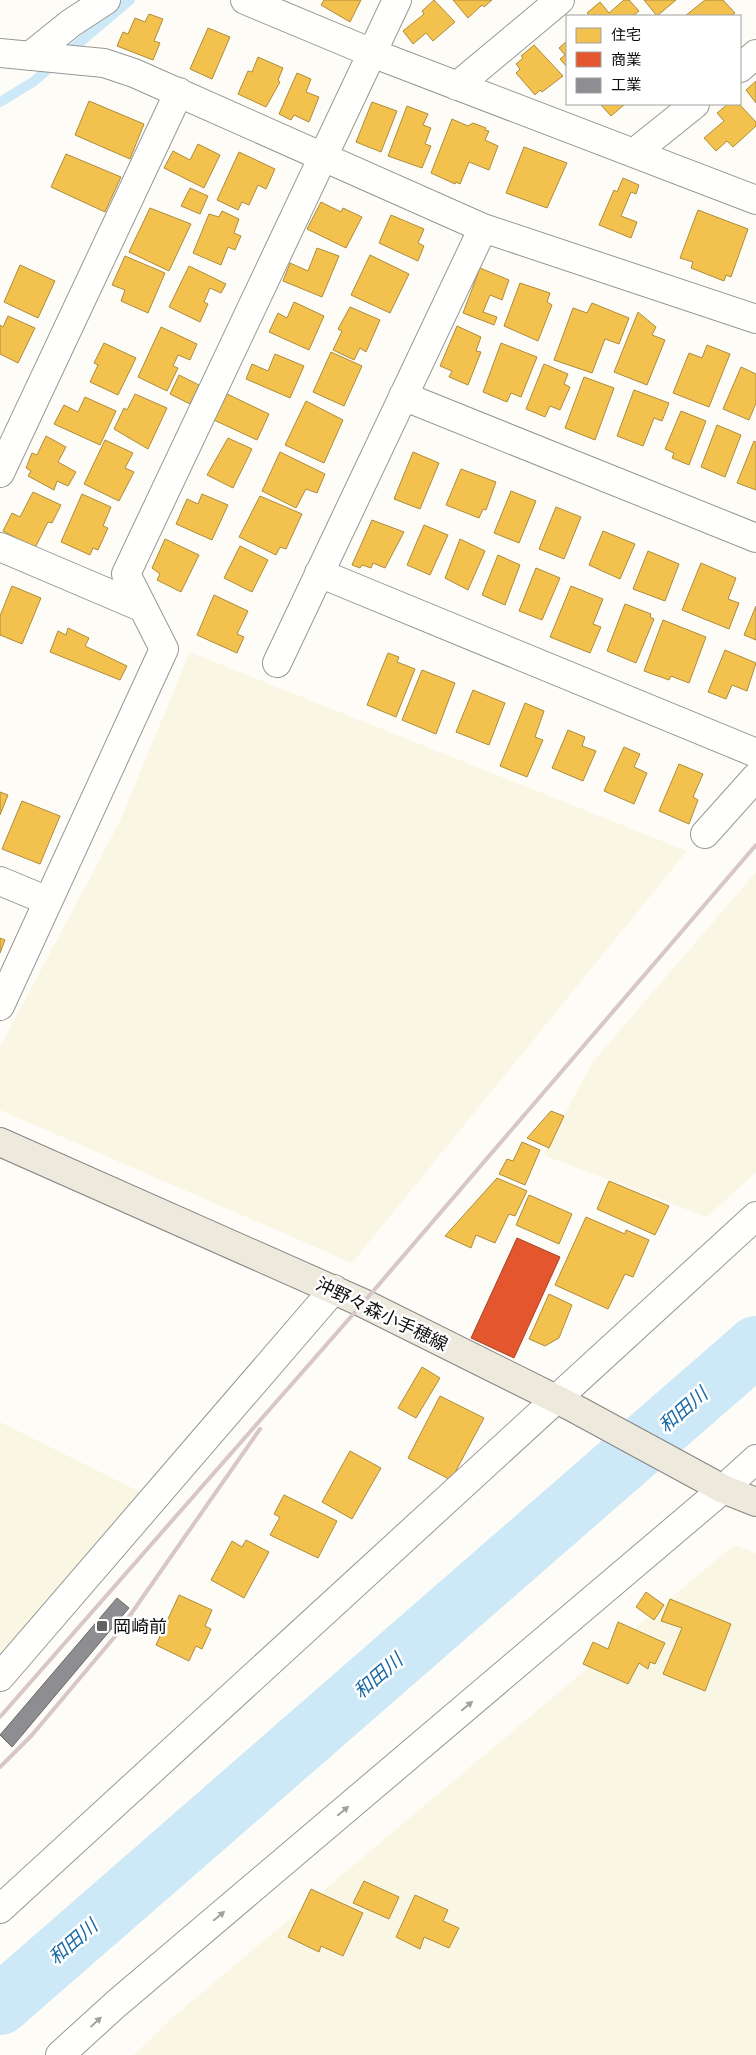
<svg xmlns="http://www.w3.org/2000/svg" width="756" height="2055" font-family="'Roboto Serif','Noto Sans JP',serif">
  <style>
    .farmland { fill: #f9f7e4 }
    .homes { fill: #f2c14e; stroke: #ae8c3c }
    .shops { fill: #e4572e; stroke: #a54225 }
    .industry { fill: #8d8d92; stroke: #68686b }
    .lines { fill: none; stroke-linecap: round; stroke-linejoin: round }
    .stream { stroke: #cde8f7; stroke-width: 10 }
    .river { stroke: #cde8f7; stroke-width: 60 }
    .minor-casing { stroke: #979795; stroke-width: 30 }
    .major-casing { stroke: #858482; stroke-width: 30 }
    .minor { stroke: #fffffe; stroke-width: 28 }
    .major { stroke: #ede9dc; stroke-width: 28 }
    .rail { stroke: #d9c6c7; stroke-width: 4 }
    .oneway { fill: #a0a09f }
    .poi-dot { fill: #646362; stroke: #fff; stroke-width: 2 }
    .labels { text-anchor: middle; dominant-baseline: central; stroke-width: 5; stroke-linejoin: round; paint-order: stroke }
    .street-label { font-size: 18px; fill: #111; stroke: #fff }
    .poi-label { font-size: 18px; fill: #111; stroke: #fff; text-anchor: start }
    .water-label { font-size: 19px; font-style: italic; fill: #1768a6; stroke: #fff }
  </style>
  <rect width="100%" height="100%" fill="#fdfcf7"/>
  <path class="farmland" d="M190,652L687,851L352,1263L0,1110V1047L119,823Z
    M756,872V1172L707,1217L543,1155L592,1063Z
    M0,1422L144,1494L0,1659Z
    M734,1545L756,1553V2055H134L172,2018Z"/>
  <path class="homes" d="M324,0H361L350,22L321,5Z
    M434,0L455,22L433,41L426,33L413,44L403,31L424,14L422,11Z
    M453,0H492L484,7L482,5L468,18Z
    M624,0H629L639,11L633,16H590L587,13L600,2L609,13Z
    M644,0H676L657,16Z
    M705,0H723L735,13L731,16H685Z
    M149,14L163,19L154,41L160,43L153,60L117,46L123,32L128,34L135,18L145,22Z
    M208,28L230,37L212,79L190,69Z
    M567,41V67L560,59L565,55L559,48Z
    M534,45L563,76L542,92L540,90L535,95L516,73L520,69L516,64L523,58L521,56Z
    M258,57L283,68L278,80L280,82L266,107L238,94L248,71L252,72Z
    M297,73L311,79L306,92L319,97L309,122L294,115L291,120L279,114Z
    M756,81V103L746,90Z
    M89,101L144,124L130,159L75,135Z
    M372,102L397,111L381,152L356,142Z
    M600,104H625L611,116Z
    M728,104H739L756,122V126L733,147L727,141L716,151L704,138L724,121L717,113Z
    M407,106L428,114L423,125L431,128L425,144L431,146L422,168L388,156Z
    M452,119L468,126L473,123L486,128L485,130L489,131L485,140L498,146L489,170L469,162L460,184L456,182L455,184L431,173Z
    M198,144L220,155L204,188L164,168L173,151L190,160Z
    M524,147L567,163L547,208L506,193Z
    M239,152L275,169L266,189L258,185L249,205L242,202L238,210L217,200Z
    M66,154L121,177L105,212L51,187Z
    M623,178L639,185L636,194L631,192L621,216L637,222L631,238L599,225L614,190L617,192Z
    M190,188L208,196L200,214L181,206Z
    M321,202L341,212L343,208L362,217L346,248L307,229Z
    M150,208L191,224L169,271L129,252Z
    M698,210L748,229L731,277L726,275L724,281L691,268L693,262L680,258Z
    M222,211L239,219L234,233L241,236L235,250L228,247L221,265L193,253L209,214L219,217Z
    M391,215L424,229L418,243L424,246L418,261L379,243Z
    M317,248L339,256L322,297L283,281L290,263L308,271Z
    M370,255L409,274L390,313L351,295Z
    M125,256L165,273L148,313L121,301L125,290L112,285Z
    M20,265L55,281L38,318L4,302Z
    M189,266L226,284L221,293L210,288L204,302L208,304L200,322L169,307Z
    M480,268L509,280L502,300L490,295L483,312L497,317L494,325L463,313Z
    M520,283L550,293L547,302L552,305L538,341L504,326Z
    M294,302L324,316L309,350L269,332L278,313L287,318Z
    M592,303L629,318L619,344L605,339L592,373L554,360L573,308L587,313Z
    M350,307L380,320L366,352L360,348L354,360L333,350L342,331L338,329Z
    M638,312L656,327L652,335L665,340L647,385L614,372Z
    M8,316L35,328L18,363L0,354V325L3,327Z
    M457,326L481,337L476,351L481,352L468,385L449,377L452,371L440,366Z
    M161,327L197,344L190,360L178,355L173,366L178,368L167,391L138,377Z
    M104,343L136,358L118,395L90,382L98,365L94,363Z
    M501,343L537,357L521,397L511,393L507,402L483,392Z
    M707,345L730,354L709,407L673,393L689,353L702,358Z
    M331,352L362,366L344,406L313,392Z
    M275,354L304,366L290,398L246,379L252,364L268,371Z
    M544,364L568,374L564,384L570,387L560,410L550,406L545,417L526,409Z
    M741,367L756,374V403L749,420L723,409Z
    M179,375L199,385L190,404L170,394Z
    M584,377L614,388L595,440L565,428Z
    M634,390L669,403L662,421L654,418L643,446L617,436Z
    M135,394L167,408L148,449L114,429L124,408L127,410Z
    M227,394L269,414L257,440L214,420Z
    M85,397L116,411L100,445L54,424L64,405L78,412Z
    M306,401L343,420L324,463L285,445Z
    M681,411L706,421L689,465L672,458L674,453L665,449Z
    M717,425L741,435L725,477L701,467Z
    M46,436L66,447L58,462L76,472L68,486L57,481L54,490L28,476L31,471L26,468L32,453L37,455Z
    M228,438L252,449L233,488L207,475Z
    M105,440L133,453L125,468L134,472L119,501L84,484Z
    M754,441L756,442V490L737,483Z
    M280,452L325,474L317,493L306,489L296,508L262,491Z
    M413,452L439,463L420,509L394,499Z
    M461,469L496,482L486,510L483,509L479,518L446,505Z
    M511,491L536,501L519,543L494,533Z
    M33,492L61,505L52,523L48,522L35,548L3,531L12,513L20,517Z
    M82,494L111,507L103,526L108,528L98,550L93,548L90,555L61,542Z
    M202,494L228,505L212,540L176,524L187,499L198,504Z
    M260,496L302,514L286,549L280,547L276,555L239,537Z
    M556,507L581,517L564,559L539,549Z
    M372,520L404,532L385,568L373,563L371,568L362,565L360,568L352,565Z
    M424,525L448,535L430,575L407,565Z
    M603,531L635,544L620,579L589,565Z
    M165,539L199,555L181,592L157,580L160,574L152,568Z
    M460,539L485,551L468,590L445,578Z
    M240,546L268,560L252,592L224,578Z
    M648,551L679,564L665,601L633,589Z
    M498,555L520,565L505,605L482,595Z
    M701,563L736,578L728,599L739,603L729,629L682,610Z
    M536,568L560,578L542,620L519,611Z
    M12,586L41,598L22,644L0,635V616Z
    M571,586L603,599L593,624L601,627L590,653L550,637Z
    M214,595L248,611L237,634L244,637L237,653L197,635Z
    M625,604L651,614L650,617L654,619L636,663L607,651Z
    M756,606V640L744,635Z
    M663,620L706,637L689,683L671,676L669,680L644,671Z
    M68,628L89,638L85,646L127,666L120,680L50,652L58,631L66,635Z
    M725,650L756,663L747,691L732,685L726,699L708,692Z
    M388,653L399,657L397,662L415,669L396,717L367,705Z
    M422,670L455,683L436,734L402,720Z
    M473,690L505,703L489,745L456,732Z
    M525,703L544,711L535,737L543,740L527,777L500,766Z
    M568,730L585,737L582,746L596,751L583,781L552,768Z
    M624,747L640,754L634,767L647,773L634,804L604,791Z
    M679,764L703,774L693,797L698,800L689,824L659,811Z
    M0,792L8,795L0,815Z
    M22,801L60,816L40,864L2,849Z
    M0,938L5,940L0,953Z
    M551,1111L564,1116L549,1148L527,1138Z
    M522,1142L540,1150L525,1185L499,1174L507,1159L513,1161Z
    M497,1178L527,1191L515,1216L509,1214L495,1243L476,1235L471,1248L445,1236Z
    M609,1181L669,1206L655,1235L597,1209Z
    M529,1195L572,1214L559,1244L516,1225Z
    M586,1217L625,1234L626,1230L649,1240L633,1277L625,1274L608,1309L555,1285Z
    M549,1294L572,1305L559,1338L545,1346L529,1339Z
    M422,1367L440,1378L416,1418L398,1408Z
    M440,1396L484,1418L451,1480L408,1458Z
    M350,1451L381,1468L352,1519L322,1502Z
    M284,1495L337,1521L318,1558L270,1535L280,1517L274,1514Z
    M246,1540L269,1552L244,1598L211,1580L232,1541L242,1547Z
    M646,1592L664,1605L654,1620L636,1607Z
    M179,1595L212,1610L205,1626L211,1629L202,1649L196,1646L189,1661L156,1645Z
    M670,1599L731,1624L705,1691L663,1674L682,1628L661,1621Z
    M618,1622L665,1643L655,1664L650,1662L648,1669L639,1663L628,1684L583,1664L593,1642L608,1649Z
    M364,1881L399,1897L389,1919L353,1903Z
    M311,1889L363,1913L343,1956L321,1946L319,1952L288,1937Z
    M415,1895L448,1910L443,1921L459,1928L449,1948L424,1937L420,1949L396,1937Z"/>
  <path class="shops" d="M517,1238L560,1257L514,1358L471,1338Z"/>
  <path class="industry" d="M117,1598L129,1608L12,1747L0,1735Z"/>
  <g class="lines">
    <path class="stream" d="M66,54L130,0
      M0,102L33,82L55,63"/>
    <path class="river" d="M0,2005L756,1346"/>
    <g class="minor-casing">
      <path id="minor" d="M245,0L372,53L756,200
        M0,53L104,63L134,73L483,228L756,319
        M30,56L71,23L106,0
        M740,68L756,54
        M457,86L560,0
        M634,153L695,104
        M403,396L756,538
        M0,473L179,92
        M0,547L141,607
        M319,573L756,753
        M277,663L483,228
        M705,834L756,777
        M0,881L48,901
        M0,1006L164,649L126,574L397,0
        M0,1677L334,1289
        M0,1909L756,1216
        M60,2055L116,2004L723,1489L756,1459"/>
    </g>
    <g class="major-casing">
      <path id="major" d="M0,1142L363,1303L572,1407L723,1489L756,1502"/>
    </g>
    <use href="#minor" class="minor"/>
    <use href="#major" class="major"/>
    <path class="rail" d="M0,1717L363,1303L756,845
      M0,1767L32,1735L117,1634L260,1429"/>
  </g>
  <defs><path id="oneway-solid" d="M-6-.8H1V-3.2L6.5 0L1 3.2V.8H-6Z" transform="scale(1.25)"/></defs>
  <g class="oneway">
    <use href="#oneway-solid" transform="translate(467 1706) rotate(-40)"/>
    <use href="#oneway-solid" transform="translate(343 1811) rotate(-40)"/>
    <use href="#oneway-solid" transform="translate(219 1916) rotate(-40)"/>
    <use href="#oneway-solid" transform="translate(96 2022) rotate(-43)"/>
  </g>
  <rect class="poi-dot" x="96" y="1620" width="12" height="12" rx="2.5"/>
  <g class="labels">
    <g class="street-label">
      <text transform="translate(382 1314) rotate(26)">沖野々森小手穂線</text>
    </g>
    <g class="poi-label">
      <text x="113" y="1626">岡崎前</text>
    </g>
    <g class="water-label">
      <text transform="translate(683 1410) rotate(-41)">和田川</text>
      <text transform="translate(378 1676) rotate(-41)">和田川</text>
      <text transform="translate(73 1942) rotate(-41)">和田川</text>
    </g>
  </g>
  <rect x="566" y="15" width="175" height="90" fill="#ffffff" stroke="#a0a0a0"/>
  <rect x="576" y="28" width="25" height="15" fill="#f2c14e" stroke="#a0a0a0"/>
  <text x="611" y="40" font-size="15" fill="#111111">住宅</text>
  <rect x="576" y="52" width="25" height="15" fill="#e4572e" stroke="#a0a0a0"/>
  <text x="611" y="65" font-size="15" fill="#111111">商業</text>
  <rect x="576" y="78" width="25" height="15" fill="#8d8d92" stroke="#a0a0a0"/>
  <text x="611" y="90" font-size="15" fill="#111111">工業</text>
</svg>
